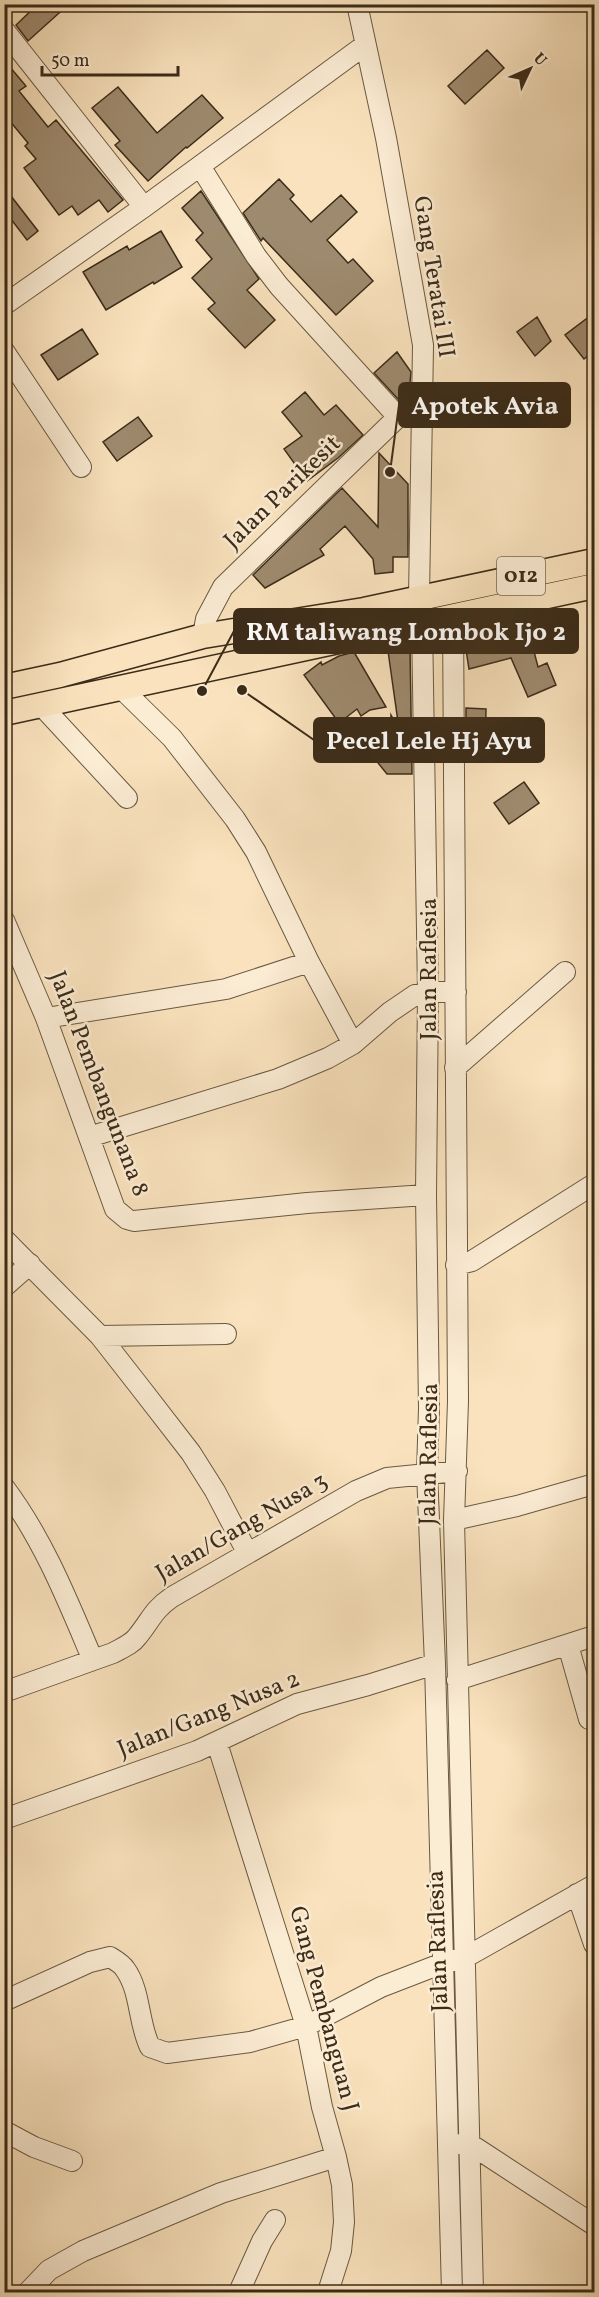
<svg xmlns="http://www.w3.org/2000/svg" width="599" height="2297" font-family="Vollkorn,serif">
  <style>
    .building { fill: #9e8a6e; stroke: #3b2b18; stroke-width: 1.5 }
    .lines { fill: none; stroke-linecap: round; stroke-linejoin: round }
    .minor-casing { stroke: #6a5941; stroke-width: 22 }
    .major-casing { stroke: #3b2b18; stroke-width: 27 }
    .minor { stroke: #fbecd4; stroke-width: 20 }
    .major { stroke: #f9e2bd; stroke-width: 24 }
    .labels { text-anchor: middle; dominant-baseline: central; stroke-width: 5; stroke-linejoin: round; paint-order: stroke }
    .shield { fill: #fbecd4; stroke: #756550; stroke-width: 1.5 }
    .shield-label { font-size: 22px; font-weight: bold; fill: #3b2b18 }
    .street-label { font-size: 24px; fill: #3b2b18; stroke: #fbecd4 }
    .leader { fill: none; stroke: #3b2b18; stroke-width: 2 }
    .callout-dot { fill: #3b2b18; stroke: #fbecd4; stroke-width: 2 }
    .callout { fill: #3b2b18; stroke: #3b2b18; stroke-width: 2 }
    .callout-label { font-size: 26px; text-anchor: middle; font-weight: bold; fill: #fff }
  </style>
  <rect width="100%" height="100%" fill="#f9e2bd"/>
  <filter id="stains"><feTurbulence type="fractalNoise" baseFrequency=".00333" numOctaves="4"/><feColorMatrix values="0 0 0 0 .2 0 0 0 0 .09 0 0 0 0 .02 0 0 0 .5 -.17"/></filter>
  <radialGradient id="worn" r=".72"><stop offset=".6" stop-color="#630" stop-opacity="0"/><stop offset="1" stop-color="#630" stop-opacity=".3"/></radialGradient>
  <path class="building" d="M38,4H69L28,41L16,25Z
    M487,50L504,68L465,104L448,86Z
    M4,60L26,86L19,91L48,127L56,120L123,200L108,212L99,200L78,215L72,206L59,215L24,168L36,159L25,146L28,143L4,114Z
    M118,87L157,133L202,95L223,118L187,148L186,147L148,181L115,145L120,141L92,108Z
    M279,179L294,195L290,199L311,222L341,195L357,212L327,240L348,263L353,259L373,281L336,315L263,238L261,241L243,213Z
    M4,187L38,231L27,240L4,210Z
    M201,191L259,279L247,290L275,320L245,348L208,309L215,303L192,278L212,259L196,240L203,233L182,208Z
    M161,231L182,267L154,284L153,282L106,310L83,272L127,246L129,250Z
    M594,313V351L584,359L565,335Z
    M537,317L551,341L535,356L517,332Z
    M82,329L98,354L58,380L41,355Z
    M397,352L411,372L410,382L398,399L374,373Z
    M305,392L324,415L336,405L363,435L338,458L307,481L284,449L302,436L282,412Z
    M138,417L152,436L117,461L103,442Z
    M379,453L408,484V557H393V572L375,574L373,559L345,526L320,549L324,555L265,588L253,575L342,488L378,527Z
    M528,628L538,667L547,663L556,685L528,697L511,658L469,669L465,643Z
    M410,648L412,774H387L366,748H391V715L399,729L388,651Z
    M354,652L386,707L370,710L361,716L357,709L339,723L304,675L321,662L322,665L339,656Z
    M466,708L486,709L485,755L466,754Z
    M524,782L539,803L509,824L494,803Z"/>
  <g class="lines">
    <g class="minor-casing">
      <path id="minor" d="M357,4L386,138L423,345L419,598
        M4,30L144,207
        M200,166L256,256L279,286L398,417
        M4,305L144,207L365,45
        M4,351L81,467
        M453,616L458,1401L454,1520L473,2292
        M422,623L428,992L426,1195L429,1408L427,1472L435,1664L452,2292
        M203,636L206,619L223,587L398,417L422,403
        M121,688L172,738L235,819L256,852L309,962L353,1044
        M41,705L127,798
        M4,920L46,1018L115,1209L127,1219L134,1221L307,1203L426,1195
        M46,1018L226,989L309,962
        M455,1068L565,972
        M89,1137L278,1079L328,1058L353,1044L390,1012L415,995L428,992H456
        M4,1239L100,1336L143,1391L191,1453L215,1491L247,1552
        M456,1265L472,1261L594,1184
        M4,1287L30,1264
        M100,1336L226,1334
        M4,1487C43,1539 67,1599 92,1658
        M454,1520L517,1506L594,1484
        M568,1645L589,1719
        M457,1680L594,1636
        M4,1692L113,1653C122,1648 132,1644 137,1637C151,1620 153,1610 172,1597L356,1491L387,1478L457,1471
        M217,1743L306,2026L322,2107L336,2157L342,2185L344,2222L341,2251L328,2292
        M4,1819L197,1751L297,1704L368,1685L435,1664
        M577,1894L594,1944
        M4,2001L90,1962L110,1957C115,1960 122,1964 125,1969C141,1991 138,2023 150,2047L167,2053L250,2042L306,2026L381,1987L443,1963L466,1957L594,1885
        M4,2131L34,2147L72,2161
        M460,2144H470L594,2225
        M28,2292L49,2270L83,2251L221,2193L336,2157
        M239,2292L262,2241L275,2220"/>
    </g>
    <g class="major-casing">
      <path id="major" d="M4,687L60,675L203,636L364,610L594,561
        M4,713L594,586"/>
    </g>
    <use href="#minor" class="minor"/>
    <use href="#major" class="major"/>
  </g>
  <g class="labels">
    <rect class="shield" x="497" y="557" width="48" height="38" rx="4.5"/>
    <g class="shield-label">
      <text x="521" y="576">012</text>
    </g>
    <g class="street-label">
      <text transform="translate(433 277) rotate(81)">Gang Teratai III</text>
      <text transform="translate(283 493) rotate(-44)">Jalan Parikesit</text>
      <text transform="translate(430 969) rotate(-90)">Jalan Raflesia</text>
      <text transform="translate(98 1084) rotate(69)">Jalan Pembangunana 8</text>
      <text transform="translate(430 1454) rotate(-89)">Jalan Raflesia</text>
      <text transform="translate(242 1528) rotate(-30)">Jalan/Gang Nusa 3</text>
      <text transform="translate(209 1715) rotate(-22)">Jalan/Gang Nusa 2</text>
      <text transform="translate(439 1941) rotate(-92)">Jalan Raflesia</text>
      <text transform="translate(323 2009) rotate(75)">Gang Pembanguan J</text>
    </g>
  </g>
  <path class="leader" d="M390 472L399 405M202 691L234 631M242 690L314 740"/>
  <g class="callout-dot">
    <circle cx="390" cy="472" r="6"/>
    <circle cx="202" cy="691" r="6"/>
    <circle cx="242" cy="690" r="6"/>
  </g>
  <g class="callout">
    <rect x="399" y="383" width="171" height="44" rx="6"/>
    <rect x="234" y="609" width="344" height="44" rx="6"/>
    <rect x="314" y="718" width="230" height="44" rx="6"/>
  </g>
  <g class="callout-label">
    <text x="485" y="414">Apotek Avia</text>
    <text x="406" y="640">RM taliwang Lombok Ijo 2</text>
    <text x="429" y="749">Pecel Lele Hj Ayu</text>
  </g>
  <rect width="599" height="2297" fill="none" stroke="#f9e2bd" stroke-width="24"/>
  <rect x="6" y="6" width="587" height="2285" fill="none" stroke="#3b2b18" stroke-width="3"/>
  <rect x="12" y="12" width="575" height="2273" fill="none" stroke="#3b2b18" stroke-width="1.5"/>
  <g transform="translate(530 69) rotate(46)" stroke="#fbecd4" stroke-width="4.5" paint-order="stroke">
  <path d="M0-4.5L10 22L0 15L-10 22Z" fill="#3b2b18"/>
  <text y="-9" font-size="16" font-weight="bold" text-anchor="middle" fill="#3b2b18">U</text>
  </g>
  <path d="M42 66v9h136v-9" fill="none" stroke="#3b2b18" stroke-width="3"/>
  <text x="51" y="66" font-size="18" fill="#3b2b18" stroke="#fbecd4" stroke-width="4.5" paint-order="stroke">50 m</text>
  <rect width="100%" height="100%" filter="url(#stains)"/>
  <rect width="100%" height="100%" fill="url(#worn)"/>
</svg>
